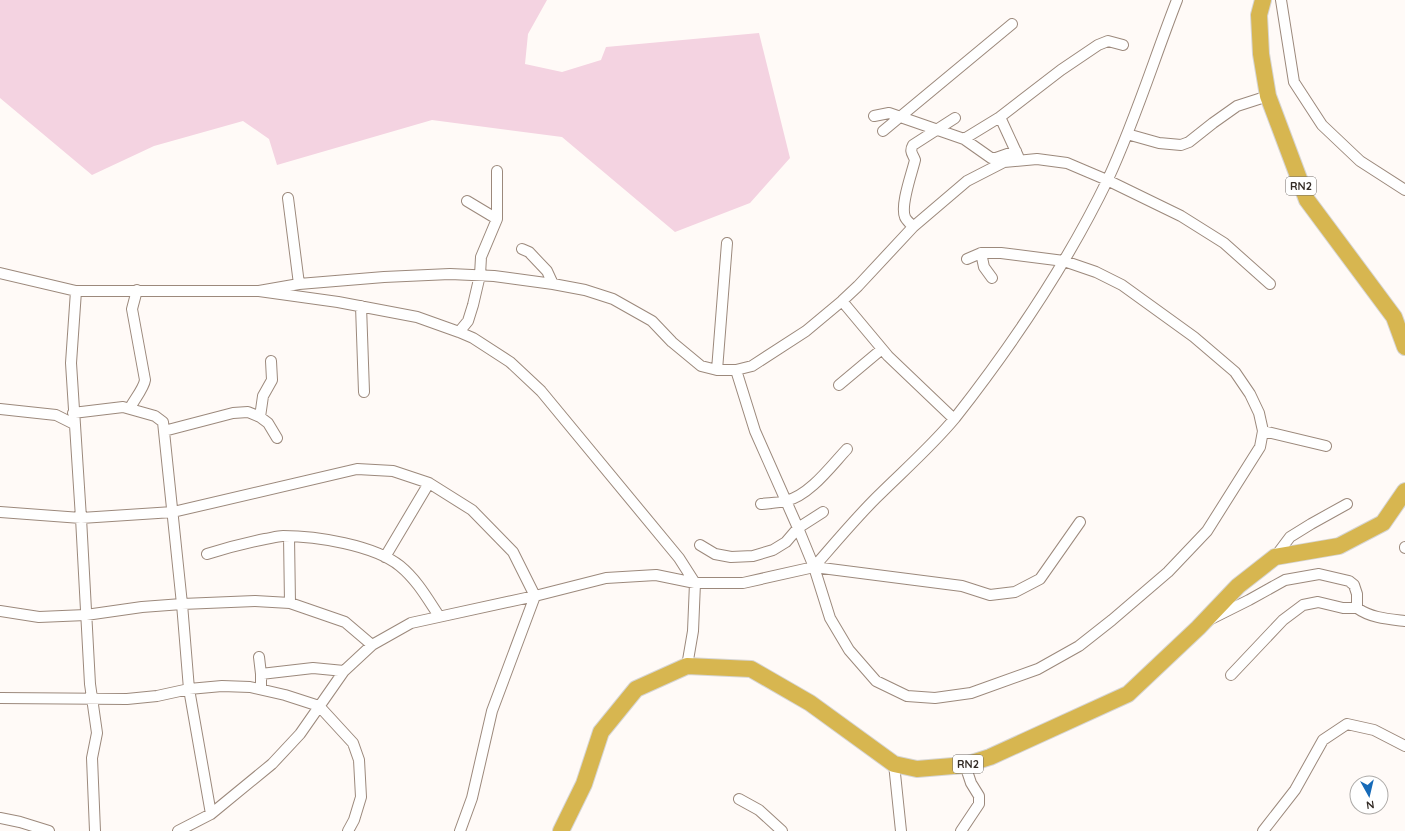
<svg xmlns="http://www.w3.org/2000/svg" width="1405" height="831" font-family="Quicksand,sans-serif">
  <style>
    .green { fill: #f4d3e1 }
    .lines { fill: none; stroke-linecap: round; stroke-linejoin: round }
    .minor-casing { stroke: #9c897c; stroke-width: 12 }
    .trunk-casing { stroke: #d6d5d4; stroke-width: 18 }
    .minor { stroke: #fff; stroke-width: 10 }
    .trunk { stroke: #d7b650; stroke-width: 16 }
    .labels { text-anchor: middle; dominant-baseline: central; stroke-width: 3; stroke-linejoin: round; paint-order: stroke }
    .shield { fill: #fff; stroke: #716b67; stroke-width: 1 }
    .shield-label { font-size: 11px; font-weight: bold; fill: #342c26 }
  </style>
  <rect width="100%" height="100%" fill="#fffaf7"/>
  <path class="green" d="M0,0H547L528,34L525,64L562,72L601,60L606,47L759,33L790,158L750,203L675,232L562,137L432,120L277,165L269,139L243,121L154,146L92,175L0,98Z"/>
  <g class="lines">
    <g class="minor-casing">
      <path id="minor" d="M1281,0L1294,82L1322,125L1360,161L1405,190
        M874,116L889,113L938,130L964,139L991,158H996L1016,151
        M1000,117L1018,156
        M883,131L1012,24
        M1127,134L1159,143L1181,145L1189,142L1213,123L1237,106L1268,96
        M964,139L1000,117L1061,70L1098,45L1108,41L1123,45
        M288,198L299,284
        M467,201L497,219
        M913,227C911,224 906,220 905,217C900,205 912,173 915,160C913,154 909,152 913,145L955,118
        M522,249L529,252L547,271L553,284
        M981,253L984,267L992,278
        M0,273L76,291H259L338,302L417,317L459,332L473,338L510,362L541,391L679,558L695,583L693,631L687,666
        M76,291L71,363L81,518L90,684L97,733L92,758L95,831
        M259,291L299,284L384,277L450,274L494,276L553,284L585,290L613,299L652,321L672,342L701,366L717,370H736L752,366L806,331L842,301L858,286L913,227L967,181L1004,162L1037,159L1067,163L1107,180L1181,216L1224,243L1270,284
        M842,301L888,356L954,419
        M361,306L364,392
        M459,332L468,321L473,305L480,275L481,257L497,219V171
        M717,370L727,243
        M736,370L755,431L798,528L814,567L830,618L849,650L876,681L907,696L935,698L971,693L1038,669L1079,646L1112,620L1168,572L1207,531L1260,447L1263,431L1259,413L1250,394L1235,372L1194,337L1122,285L1096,272L1064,261L1001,253H981L967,259
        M839,385L882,349
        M130,408C134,400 144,388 145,380L132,309L137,290
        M0,409L56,415L74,424
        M73,413L123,407L155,416L163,422L182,604L189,689L211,814
        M260,417L263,396L272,380L271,361
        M164,431L233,413L248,412L260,417L268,423L277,438
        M1263,431L1326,446
        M761,504C769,503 778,503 786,501C810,495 831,466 847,449
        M0,512L81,518L173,512L357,469L393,471L429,483L472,510L513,552L535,596L492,711L472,798L460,831
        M289,537L290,603
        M700,545L715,554L731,557L753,556L773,550L786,542L798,528L823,512
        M1405,547V548
        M207,554C226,548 245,543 265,539C271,538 278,536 283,536C316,536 374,545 400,566C417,580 427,598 439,616
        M385,557L429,483
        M1275,557L1290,537L1311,524L1347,504
        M814,567C834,544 854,520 876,498C902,472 931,447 955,418C1013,344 1067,264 1108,179C1135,121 1154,59 1177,0
        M0,611L39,617L86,615L142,607L182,604L255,601L290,603L345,622L372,645
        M1211,619L1249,600L1285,580L1319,574L1349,581L1354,585L1357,594V608C1371,618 1388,619 1405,621
        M259,657L261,674
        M1231,675L1283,620L1303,605L1318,602L1343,608H1357
        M261,689V674L313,668L344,671
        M0,698L127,699L157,696L189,689L222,686L250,687L285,695L319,706L353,743L359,760L361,797L354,820L348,831
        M894,764L901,831
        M739,799L759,810L782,831
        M0,818L20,822L49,831
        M178,831L211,814L272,764L300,734L344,671L372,645L411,623L535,596L606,578L656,575L695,583H743L814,567L962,586L990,595L1015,592L1040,579L1080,522
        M961,831L979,804V796L971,783L965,765
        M1263,831L1295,790L1323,740L1347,724L1374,730L1405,746"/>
    </g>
    <g class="trunk-casing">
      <path id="trunk" d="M1263,0L1259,15L1261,54L1268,96L1307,200L1394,317L1405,347
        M561,831L584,784L601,732L636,689L687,666L751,669L810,703L894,764L917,769L965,765L990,757L1128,694L1198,628L1238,586L1275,557L1339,546L1383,523L1405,491"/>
    </g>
    <use href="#minor" class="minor"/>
    <use href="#trunk" class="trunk"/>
  </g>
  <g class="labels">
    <g class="shield">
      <rect x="1286" y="177" width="30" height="18" rx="3"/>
      <rect x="953" y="755" width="30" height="18" rx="3"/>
    </g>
    <g class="shield-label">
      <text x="1301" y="186">RN2</text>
      <text x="968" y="764">RN2</text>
    </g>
  </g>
  <g transform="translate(1369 795) rotate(172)"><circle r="19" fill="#ffffff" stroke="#aeaba8"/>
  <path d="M0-3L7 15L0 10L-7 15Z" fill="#166ab8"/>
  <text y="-6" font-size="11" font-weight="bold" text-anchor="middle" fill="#342c26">N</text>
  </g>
</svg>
